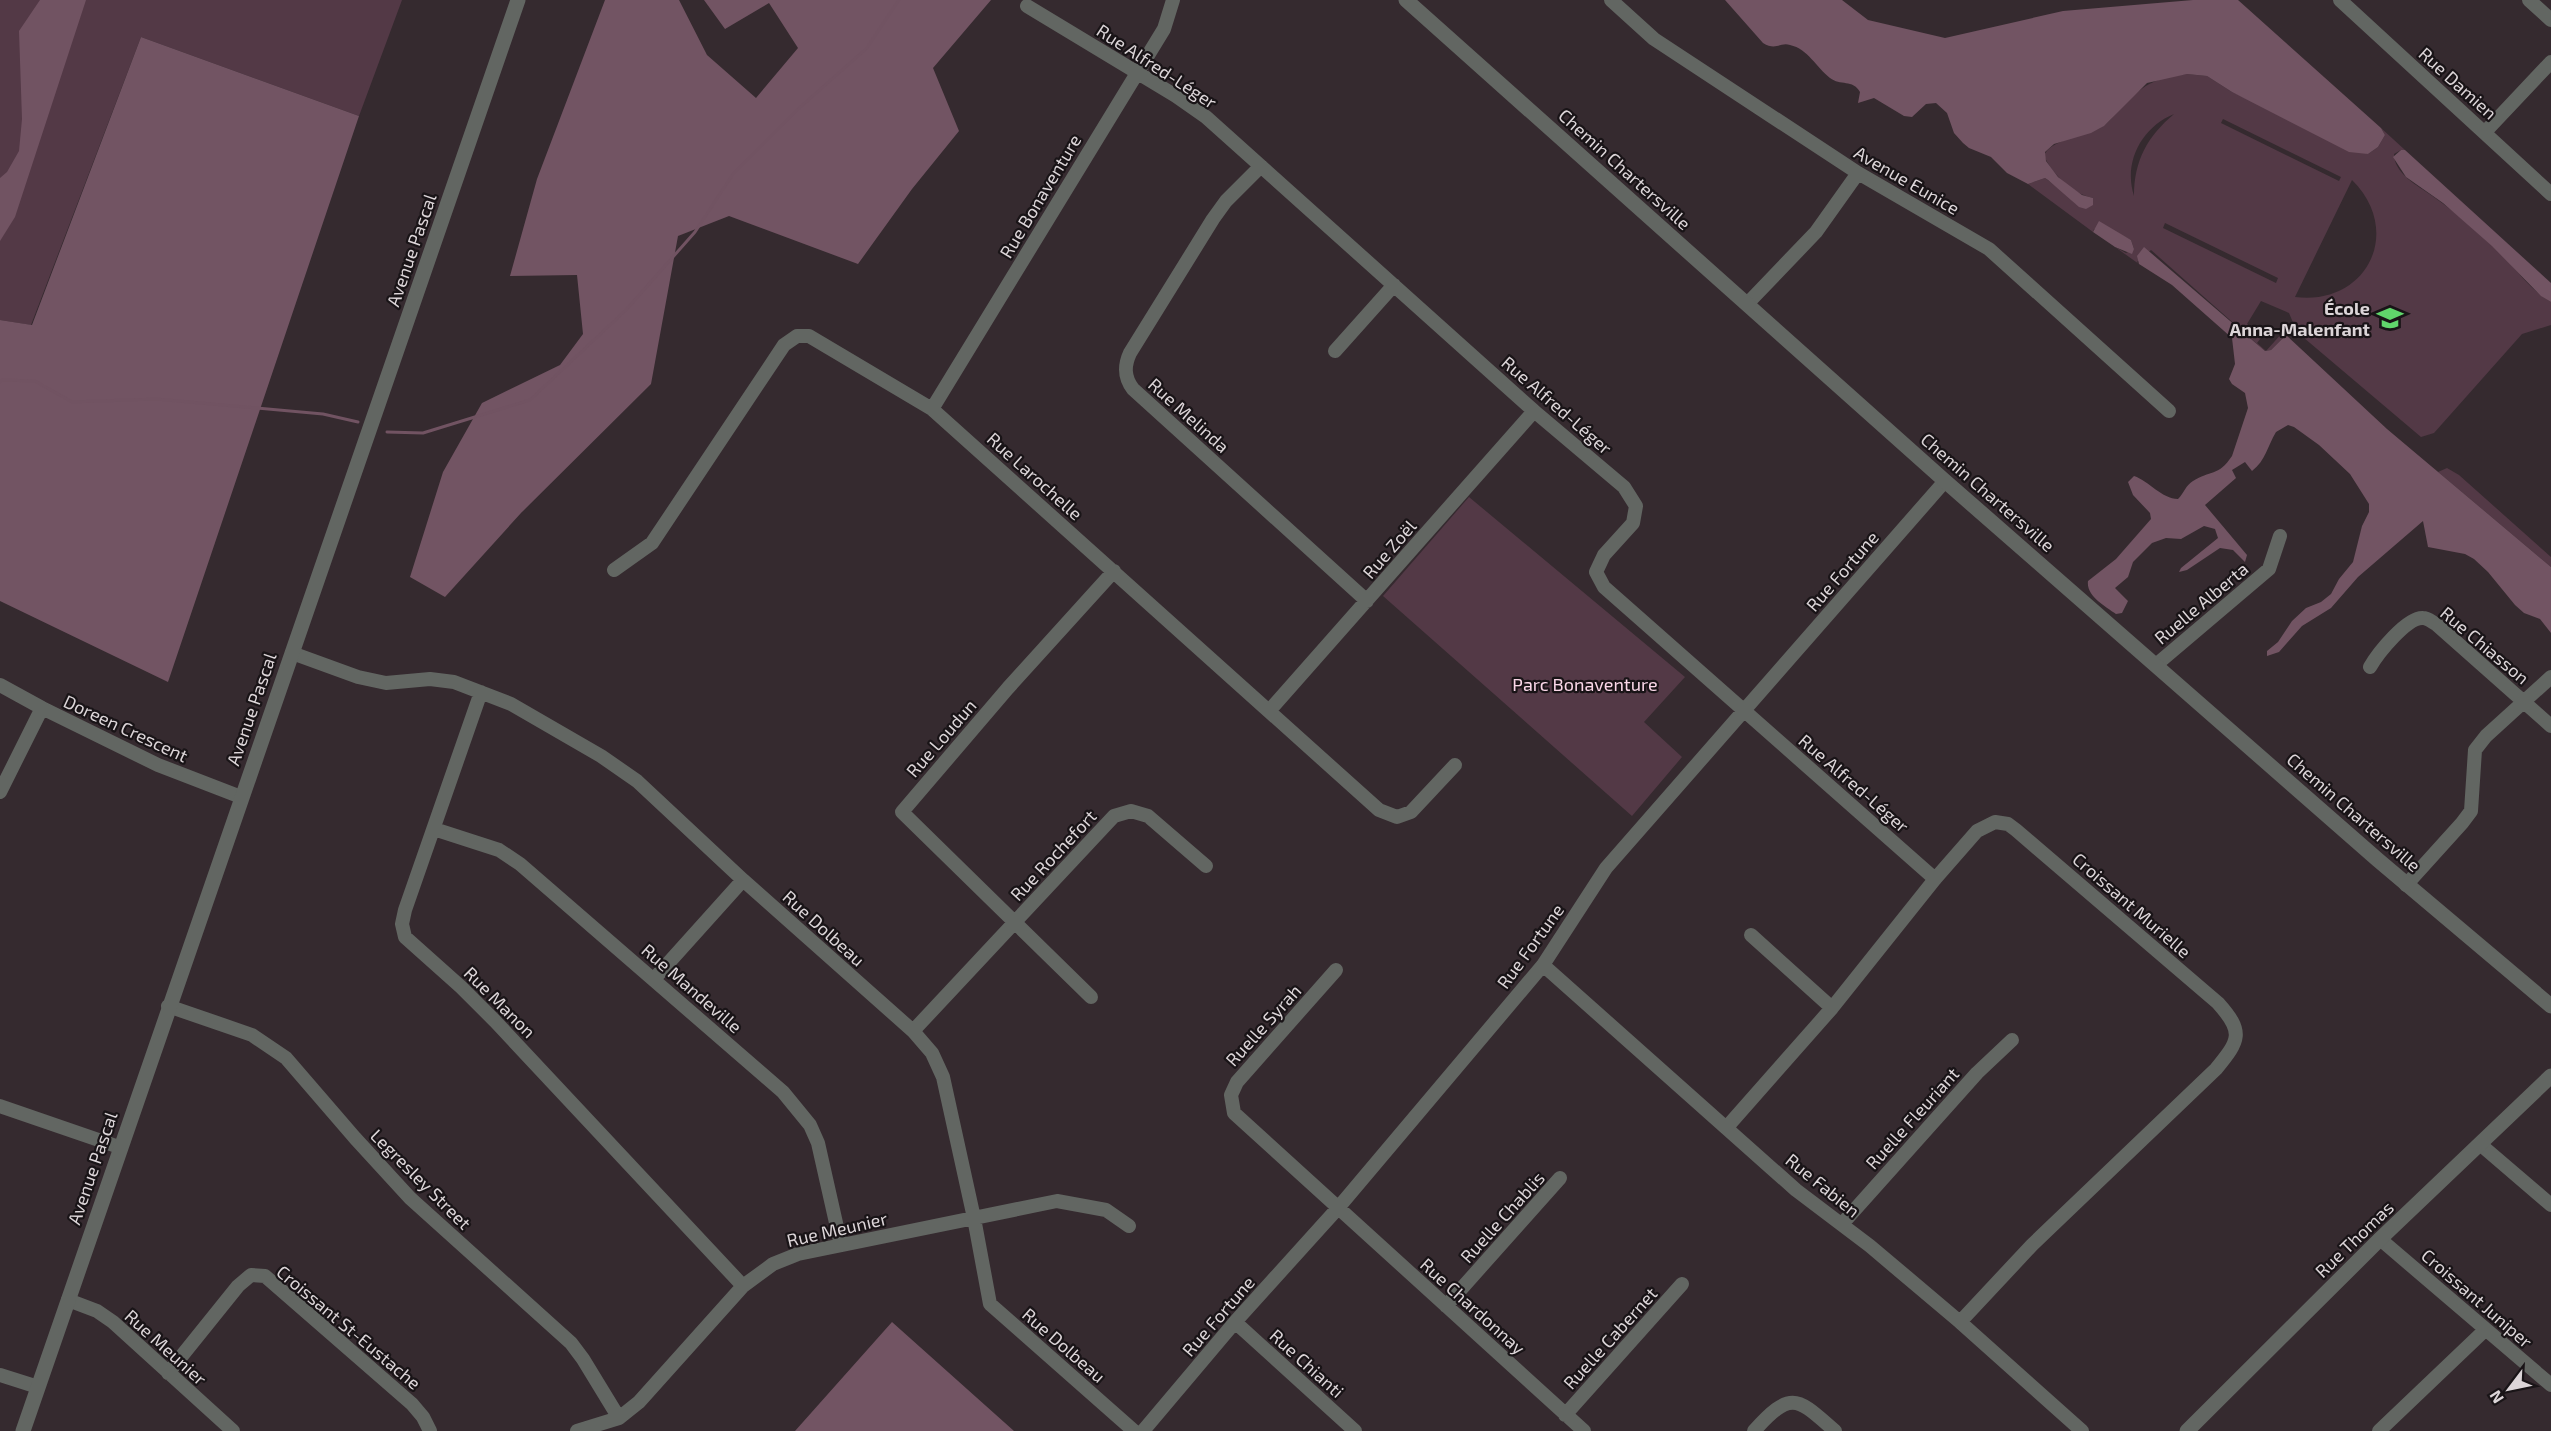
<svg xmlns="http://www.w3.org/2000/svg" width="2551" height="1431" font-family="'Exo 2',sans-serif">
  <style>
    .green { fill: #533946; fill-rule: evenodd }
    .forest { fill: #725463 }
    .water { fill: #715362 }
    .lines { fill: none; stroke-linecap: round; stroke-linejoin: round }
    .stream { stroke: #715362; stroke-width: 3 }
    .minor { stroke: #626662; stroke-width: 14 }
    .tertiary { stroke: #626662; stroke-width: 15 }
    .labels { text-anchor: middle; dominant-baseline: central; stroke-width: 4.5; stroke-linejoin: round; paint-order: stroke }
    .street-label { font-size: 18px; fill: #dcd5d8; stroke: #191417 }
    .poi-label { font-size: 18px; font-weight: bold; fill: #dcd5d8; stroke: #191417; text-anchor: end }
    .park-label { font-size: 18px; fill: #fad7e8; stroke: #191417 }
  </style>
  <rect width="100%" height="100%" fill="#352a2f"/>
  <path class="green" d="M0,0H402L359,116L141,37L31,325L0,320Z
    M2187,74L2207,76L2232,92L2368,154L2378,147L2385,135L2381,128L2405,150H2401L2394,154C2394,170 2410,181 2422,189C2451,208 2480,232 2504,257C2519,273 2532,291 2551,302V325L2522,334L2434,433L2421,437L2297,332L2289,313L2261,301L2247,324L2264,334L2257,343L2266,351L2283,332L2286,335L2271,350L2265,351L2151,250L2137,262L2139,264L2115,247L2126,253L2134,249L2131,240L2115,232L2094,229L2093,232L2028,184L2045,178L2066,194L2076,204L2093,205V198C2073,194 2053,175 2044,156C2049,140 2085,136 2100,128C2108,124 2114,115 2120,109C2143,85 2153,78 2187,74ZM2174,114C2148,136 2134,160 2134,196C2123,162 2142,127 2174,114ZM2223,119L2341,177L2339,181L2221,123ZM2352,180C2404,231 2367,306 2295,297ZM2165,223L2278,278L2276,283L2163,228Z
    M2447,468L2459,475L2551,557V567L2438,472Z
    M1469,497L1685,677L1644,722L1682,757L1632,816L1383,596Z"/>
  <path class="forest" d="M605,0H679L707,55L756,98L798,48L769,3L725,29L704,0H991L933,68L959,131L912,189L858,264L729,216L678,236L651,384L521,513L445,597L410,577L443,472L482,403L560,365L583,334L577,275L510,276L537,179Z
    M1725,0H1842L1868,20L1945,38L2063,11L2193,0H2238L2381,128L2385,135L2378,147L2368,154L2349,152L2232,92L2207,76L2187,74L2147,83L2104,126L2091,133L2054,144L2045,152L2046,161L2058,177L2082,195L2093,198V205L2086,209L2079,207L2048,180L2045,178L2028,184L2007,173L1991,157L1969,148L1963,143L1954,133L1947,113L1936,103L1926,104L1912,117L1904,116L1874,98L1858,103L1860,92C1853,79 1840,86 1830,78C1816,67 1808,49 1790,45C1780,42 1776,51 1763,43Z
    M141,37L359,116L168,682L0,601V320L32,325Z
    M2401,150H2405L2551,283V302L2541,296L2492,246L2443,203L2406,177L2393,157Z
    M2099,221L2131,240L2134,249L2132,254L2115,247L2093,232Z
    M2144,247L2265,351L2271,350L2286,335L2387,429L2551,567V633L2540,619L2524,613L2515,605L2488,572L2474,559L2465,554L2428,547L2423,521L2358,577L2331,608L2302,626L2279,652L2267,656V651L2278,642L2292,621L2306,608L2321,602L2331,594L2339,579L2353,562L2362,526L2369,512V504L2350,474L2319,445L2294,427L2288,425L2276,432C2267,447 2266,460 2252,471L2245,462L2232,470L2236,478L2205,505L2247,555L2245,562L2233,550L2220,548L2187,570L2179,572L2181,568L2218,538L2215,529L2204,526L2181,539L2166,538L2152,543L2133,562L2128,577L2115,588L2128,601L2122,613L2116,614C2105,606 2086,596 2088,581L2116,559L2151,519L2150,513L2133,495L2128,482L2134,476C2149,481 2162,499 2178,499C2184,493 2186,485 2193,481C2210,470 2218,477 2232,456L2248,408L2245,393L2232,384L2229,379L2235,364L2232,338L2172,285L2139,264L2137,256Z
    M892,1322L1014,1431H795Z"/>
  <path class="water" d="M40,0H86L15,217L0,241V178L7,172L19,151L22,119L19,31Z"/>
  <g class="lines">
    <path class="stream" d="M0,382L2,380L35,381L72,402L156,399L323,414L358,422
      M387,432L423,433L530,400L626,310L695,232L733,174L797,110L867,48L899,0"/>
    <path class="minor" d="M1611,0L1654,39L1858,173L1989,249L2169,411
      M2340,0L2551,194
      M2529,0L2551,20
      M1027,6L1176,96L1206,117L1534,411L1624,487L1636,506L1633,523L1604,555L1596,572L1604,587L1935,879
      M2485,132L2551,62
      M1261,166L1226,201L1213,219L1130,353C1124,366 1124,377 1133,389L1367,601
      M1747,304L1816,232L1858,173
      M1335,351L1394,285
      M932,409L1164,29L1173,0
      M614,570L652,543L784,345L797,336H809L932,409L1379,810L1397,817L1411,812L1455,765
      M292,653L358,677L386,683L430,679L454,682L511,704L601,756L637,781L743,880L913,1031L932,1053L943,1077L974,1218L990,1304L1134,1431
      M2157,664L2269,569L2280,536
      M2370,667C2378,653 2407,617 2423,618C2428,618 2432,622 2436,624L2551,726
      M0,685L42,708L158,765L241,797
      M481,692L405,910L402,924L405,937L461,987L495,1021L743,1286
      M1269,711L1534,411
      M0,792L42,708
      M434,829L499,850L520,864L783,1092L810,1125L818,1143L841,1245
      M2406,885L2462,823L2471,811L2475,750L2486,736L2551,677
      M1751,935L1832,1008
      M1543,965L1796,1190L1870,1246L1960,1322L2082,1431
      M1336,970L1237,1082L1231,1095L1234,1113L1584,1431
      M654,979L743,880
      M1091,997L902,812L1008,688L1114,571
      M168,1006L252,1035L286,1058L355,1138L410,1198L571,1343L583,1359L619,1418
      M913,1031L1114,816L1131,811L1148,816L1206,866
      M0,1106L119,1147
      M1727,1127L1832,1008L1935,879L1977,831L1995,822L2008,824L2016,830L2218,1003C2244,1032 2240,1040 2216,1069L2032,1245L1960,1322
      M2481,1145L2551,1205
      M1842,1224L1977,1073L2012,1040
      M2380,1239L2551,1385
      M68,1300L97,1311L113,1322L233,1431
      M1446,1306L1560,1178
      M1235,1322L1355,1431
      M168,1373L238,1286L251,1275L265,1276L412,1404L423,1417L430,1431
      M0,1375L38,1387
      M1565,1415L1682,1284
      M577,1431L619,1418L639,1402L743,1286L773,1264L798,1254L1057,1201L1106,1210L1129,1226
      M1143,1431L1235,1322L1338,1208L1543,965L1606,868L1945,481
      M1754,1431C1792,1389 1797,1398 1835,1431
      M2379,1431L2485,1330"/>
    <path class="tertiary" d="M1406,0L1945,481L2378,860L2551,1006
      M23,1431L518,0
      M2187,1431L2380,1239L2551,1076"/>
  </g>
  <defs>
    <g id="school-bare" transform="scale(2.07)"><path d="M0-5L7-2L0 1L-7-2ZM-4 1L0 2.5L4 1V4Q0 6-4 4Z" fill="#60d56b" stroke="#191417" stroke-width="2.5" paint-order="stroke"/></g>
  </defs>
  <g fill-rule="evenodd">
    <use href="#school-bare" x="2390" y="318"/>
  </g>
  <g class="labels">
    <g class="street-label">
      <text transform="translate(1157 66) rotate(33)">Rue Alfred-Léger</text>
      <text transform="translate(2458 83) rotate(42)">Rue Damien</text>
      <text transform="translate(1625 169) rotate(42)">Chemin Chartersville</text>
      <text transform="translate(1907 180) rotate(30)">Avenue Eunice</text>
      <text transform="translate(1040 196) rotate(-59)">Rue Bonaventure</text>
      <text transform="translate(411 250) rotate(-71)">Avenue Pascal</text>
      <text transform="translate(1557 405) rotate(41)">Rue Alfred-Léger</text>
      <text transform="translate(1189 415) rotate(42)">Rue Melinda</text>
      <text transform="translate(1035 476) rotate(42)">Rue Larochelle</text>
      <text transform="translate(1988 492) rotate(41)">Chemin Chartersville</text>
      <text transform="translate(1389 549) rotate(-49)">Rue Zoël</text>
      <text transform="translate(1842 571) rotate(-49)">Rue Fortune</text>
      <text transform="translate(2201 603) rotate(-40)">Ruelle Alberta</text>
      <text transform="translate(2485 645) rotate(40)">Rue Chiasson</text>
      <text transform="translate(251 709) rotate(-71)">Avenue Pascal</text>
      <text transform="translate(126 728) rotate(25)">Doreen Crescent</text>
      <text transform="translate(941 738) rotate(-49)">Rue Loudun</text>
      <text transform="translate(1854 783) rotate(41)">Rue Alfred-Léger</text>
      <text transform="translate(2354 812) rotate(41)">Chemin Chartersville</text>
      <text transform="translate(1053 855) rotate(-47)">Rue Rochefort</text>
      <text transform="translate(2132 905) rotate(41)">Croissant Murielle</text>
      <text transform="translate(824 928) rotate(42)">Rue Dolbeau</text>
      <text transform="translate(1530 946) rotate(-54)">Rue Fortune</text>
      <text transform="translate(692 988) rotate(41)">Rue Mandeville</text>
      <text transform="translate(500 1002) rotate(45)">Rue Manon</text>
      <text transform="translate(1263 1025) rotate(-48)">Ruelle Syrah</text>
      <text transform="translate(1912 1118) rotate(-48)">Ruelle Fleuriant</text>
      <text transform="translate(92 1168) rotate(-71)">Avenue Pascal</text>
      <text transform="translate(421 1179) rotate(45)">Legresley Street</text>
      <text transform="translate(1823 1185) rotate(39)">Rue Fabien</text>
      <text transform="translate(1502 1217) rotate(-48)">Ruelle Chablis</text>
      <text transform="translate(837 1229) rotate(-13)">Rue Meunier</text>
      <text transform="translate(2354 1239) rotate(-44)">Rue Thomas</text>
      <text transform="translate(2477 1298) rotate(41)">Croissant Juniper</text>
      <text transform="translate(1473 1306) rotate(42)">Rue Chardonnay</text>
      <text transform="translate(1218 1316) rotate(-49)">Rue Fortune</text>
      <text transform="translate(349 1327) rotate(40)">Croissant St-Eustache</text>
      <text transform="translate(1610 1338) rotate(-48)">Ruelle Cabernet</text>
      <text transform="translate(1064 1345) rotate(41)">Rue Dolbeau</text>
      <text transform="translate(166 1347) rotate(42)">Rue Meunier</text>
      <text transform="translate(1307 1363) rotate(42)">Rue Chianti</text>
    </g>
    <g class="poi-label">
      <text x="2370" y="308">École<tspan x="2370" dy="21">Anna-Malenfant</tspan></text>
    </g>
    <g class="park-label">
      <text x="1585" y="684">Parc Bonaventure</text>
    </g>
  </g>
  <g transform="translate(2509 1389) rotate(238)" stroke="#191417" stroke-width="4.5" paint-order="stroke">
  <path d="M0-4.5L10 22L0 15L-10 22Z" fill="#dcd5d8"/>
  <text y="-9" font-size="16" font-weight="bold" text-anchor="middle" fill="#dcd5d8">N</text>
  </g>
</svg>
